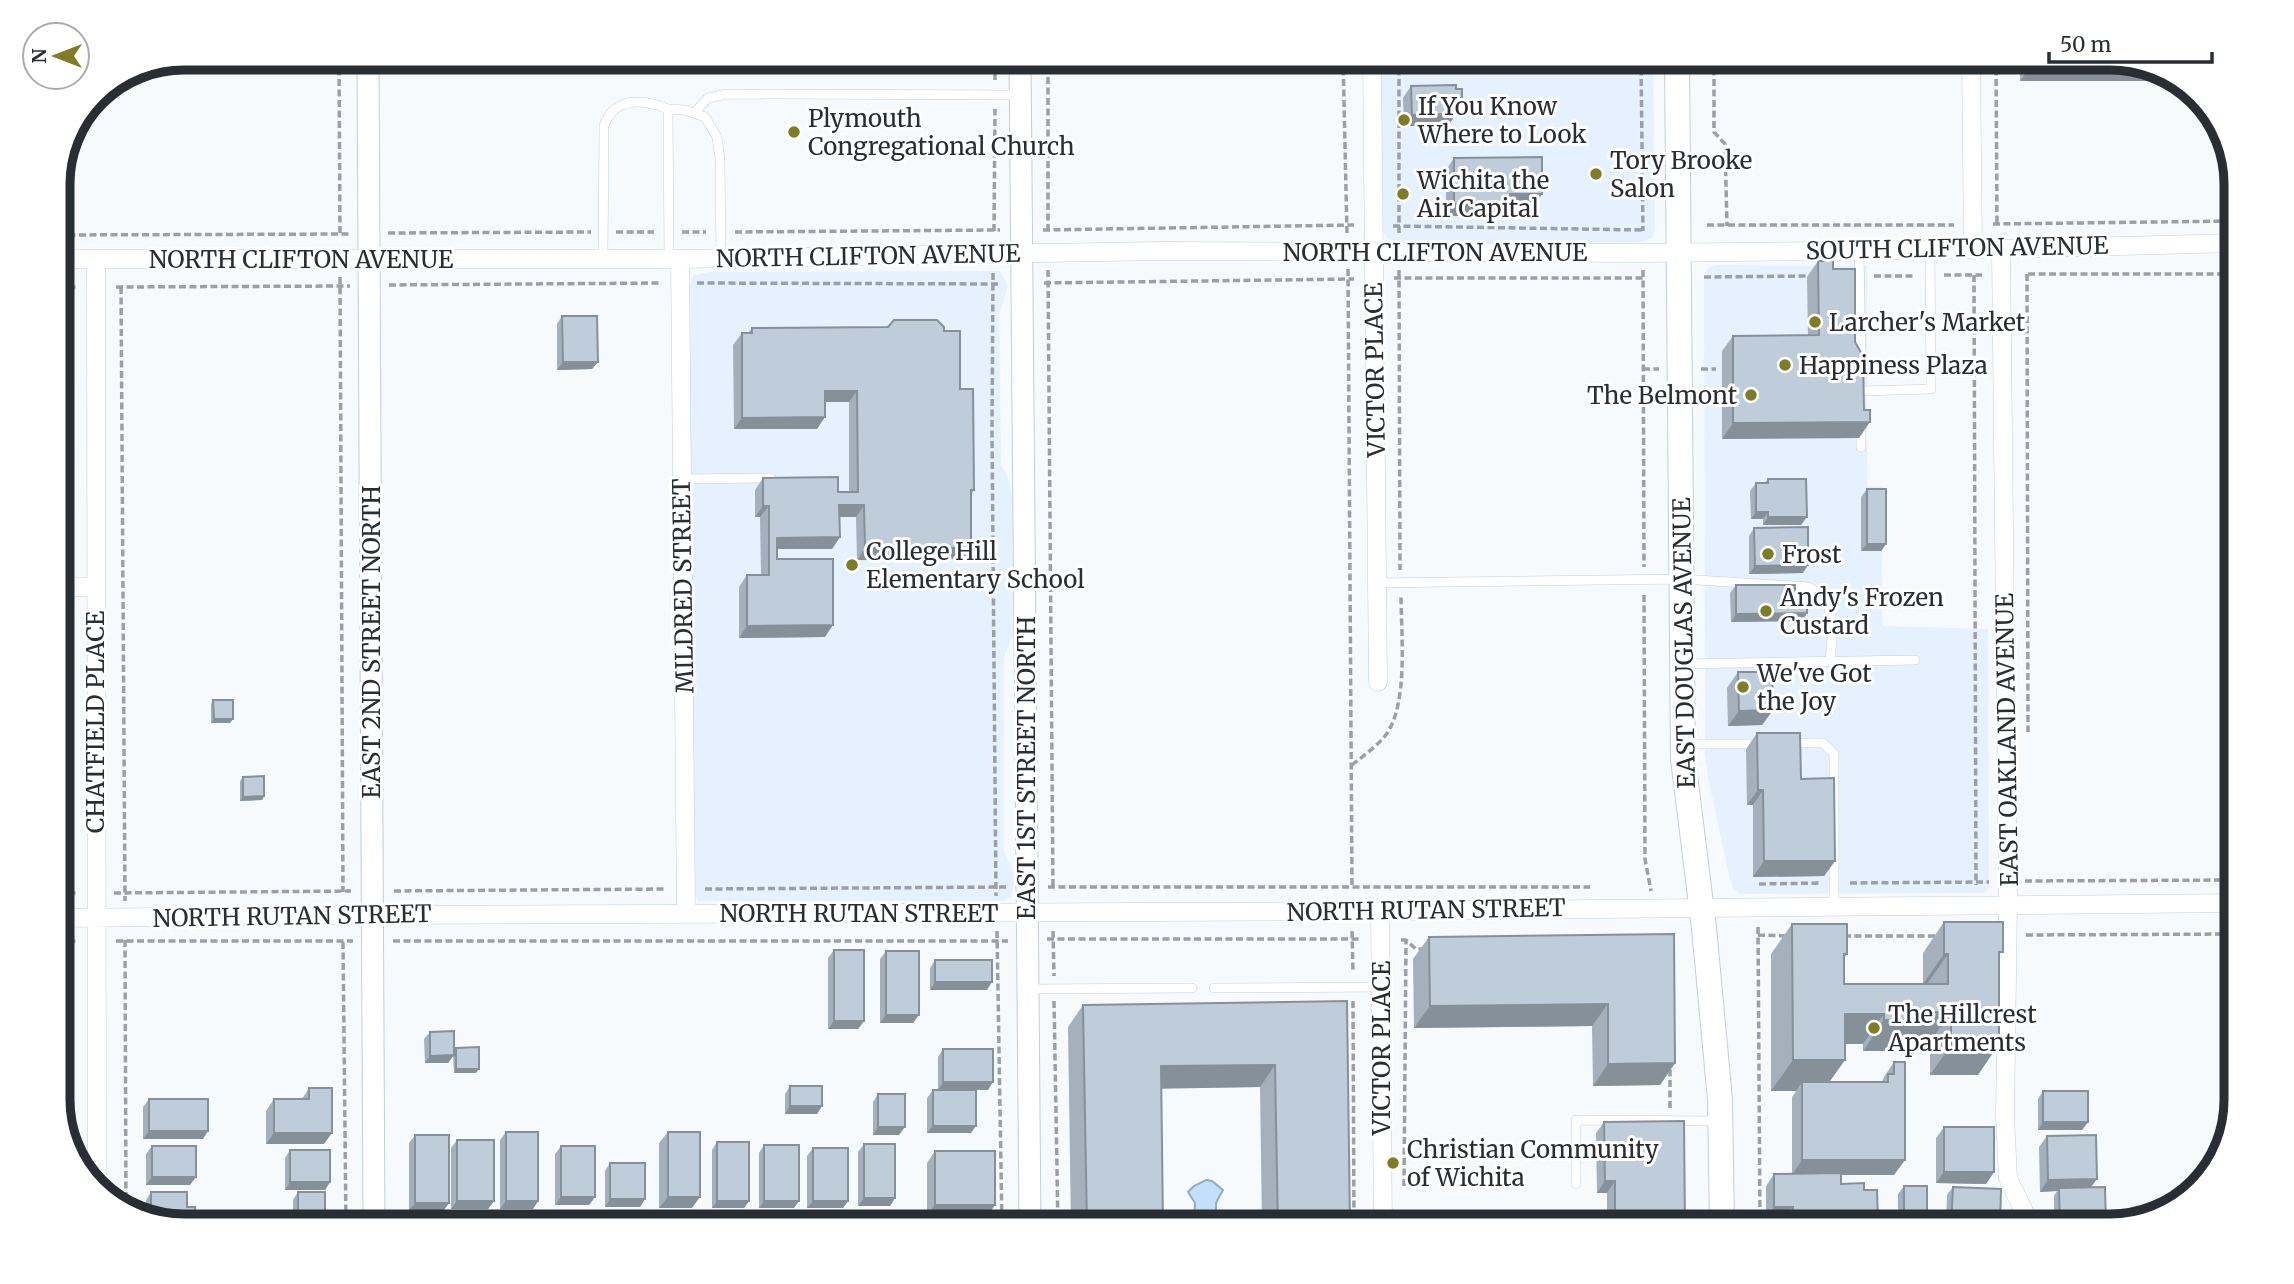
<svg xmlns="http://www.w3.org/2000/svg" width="2294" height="1284" font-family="Merriweather,serif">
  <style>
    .built { fill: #e5f1fe }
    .water { fill: #c3dffc; stroke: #94aac0; stroke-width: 2 }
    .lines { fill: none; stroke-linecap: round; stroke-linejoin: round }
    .service-casing { stroke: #c0cedd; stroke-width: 10 }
    .minor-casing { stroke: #c0cedd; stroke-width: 19 }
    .tertiary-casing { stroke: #c0cedd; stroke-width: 23 }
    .secondary-casing { stroke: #c0cedd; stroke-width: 26 }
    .path { stroke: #9ca0a4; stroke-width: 3.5; stroke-dasharray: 7 3.5; stroke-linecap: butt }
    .service { stroke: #fff; stroke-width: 9 }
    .minor { stroke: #fff; stroke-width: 18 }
    .tertiary { stroke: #fff; stroke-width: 21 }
    .secondary { stroke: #fff; stroke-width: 24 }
    .wall { fill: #a4b0bc }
    .shaded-wall { fill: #869099 }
    .building { fill: #bfcddb; stroke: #869099; stroke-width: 2 }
    .poi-dot { fill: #7e7d25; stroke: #fff; stroke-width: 2.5 }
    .labels { text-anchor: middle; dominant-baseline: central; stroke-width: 6; stroke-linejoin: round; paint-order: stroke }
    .poi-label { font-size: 24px; fill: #282e33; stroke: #fff; text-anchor: start }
    .street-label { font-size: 24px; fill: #282e33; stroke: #fff }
    .rim { fill: none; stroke: #282e33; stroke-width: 9 }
  </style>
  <rect width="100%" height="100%" fill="#f7fafd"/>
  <path class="built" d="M1380,58H1653L1655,229L1652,238L1640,242L1399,244L1387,238L1382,230Z
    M1717,265L1867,266V486L1882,487V626L1988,629L1989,887L1984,893L1741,894L1734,890L1730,880L1708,777L1705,754L1704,277L1708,268Z
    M1000,271L1008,286L999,315L1001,465L1007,475L1012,494L1013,636L1005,653L1004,665V852L1014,873V884L1011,897L1004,901H699L695,895L694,884L690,286L692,276L708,272Z"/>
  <path class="water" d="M1206,1180L1212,1181L1223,1190L1216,1203V1226H1194L1195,1203L1188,1192L1194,1186Z"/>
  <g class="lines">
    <g class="service-casing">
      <path id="service" d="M668,109L684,110L705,117L717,137L720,159L721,258
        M695,112L708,98L727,94L1019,95
        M1859,250L1861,363
        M603,259L604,126C614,96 644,99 668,109L669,258
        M1861,391L1931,389L1930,250
        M1861,426V447
        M682,479L771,478
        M1377,583L1681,579L1808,587L1827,598L1833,628L1830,662
        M1684,664L1915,660
        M1789,743H1823L1834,754V906
        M1684,744H1761
        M1214,988L1381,987
        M1030,989L1192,988
        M1576,1184V1120L1718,1121"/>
    </g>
    <g class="minor-casing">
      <path id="minor" d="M1372,58L1378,682
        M1971,58L1973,250
        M2001,249L2008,904L2005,1117L2008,1178L2031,1226
        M58,259H680L1160,251L1643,253L2001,249L2236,243
        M96,259L97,1186
        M680,259L686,914
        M58,587H95
        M1380,911L1383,1226
        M58,918L372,915L1380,911L2236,903"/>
    </g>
    <g class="tertiary-casing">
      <path id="tertiary" d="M368,58L374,1226
        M1020,58L1030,1226"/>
    </g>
    <g class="secondary-casing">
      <path id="secondary" d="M1677,58L1683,759L1704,928L1720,1099L1722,1226"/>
    </g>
    <path class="path" d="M339,58L340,234
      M1343,58L1347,234
      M1399,58V234
      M1641,58L1643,231
      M1714,58V132L1725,144L1727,226
      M1996,58L1997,224
      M995,80V58
      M1993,224L2236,221
      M1707,225H1954
      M1393,226L1643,230
      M1043,230L1354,225
      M994,231L995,109
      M1048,231V58
      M616,232H654
      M682,232H706
      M735,232L1000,230
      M388,233L591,232
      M58,235L349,234
      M1348,269L1352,888
      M1048,270L1053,889
      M1399,270L1400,570
      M1643,270L1644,567
      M993,273L992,431L996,896
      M2027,274L2028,732
      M2028,274H2236
      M1944,275H1982
      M1974,275L1976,885
      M1874,276H1915
      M340,277L343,892
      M1704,277L1810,276
      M1394,278H1643
      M697,283L1001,284
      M1044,283L1354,279
      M389,285L661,283
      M58,287H77
      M66,287L67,569
      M116,287L350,286
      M121,287L125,901
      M1643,369H1659
      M1701,369H1716
      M1644,595L1645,859L1651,891
      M67,604L68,894
      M58,611H67
      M1352,765C1363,756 1376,747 1385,736C1409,705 1401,634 1401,595
      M2025,881L2236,880
      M1850,883L1989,882
      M1759,884L1821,883
      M1048,887H1590
      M705,889L1006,887
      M394,891L666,889
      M58,893H78
      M114,893L351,891
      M1758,927L1760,1226
      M997,931L1002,1226
      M1053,931L1054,976
      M1352,931L1353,972
      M1758,935L1787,936
      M2026,935L2236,934
      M1844,936H1938
      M1047,939H1361
      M68,940L69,1145
      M125,940L126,1211
      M1401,940H1406L1416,949H1424
      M116,941H353
      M393,941H1008
      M58,942L77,941
      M343,942L346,1226
      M1054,1001L1058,1226
      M1353,1001L1354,1226
      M1670,1108V1066
      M1404,1186L1406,941"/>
    <use href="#service" class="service"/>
    <use href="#minor" class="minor"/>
    <use href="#tertiary" class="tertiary"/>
    <use href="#secondary" class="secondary"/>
  </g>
  <path class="wall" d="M2020,58H2110L2020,81Z
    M1411,86L1456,107L1448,126H1404L1403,98Z
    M1454,158L1534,206H1509L1502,216H1446V170Z
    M1818,261L1855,342L1859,438L1722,439V351L1733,336L1808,335L1807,277Z
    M562,316L598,362L592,369L557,370V324Z
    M752,328L944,331L960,389L974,490L971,495L963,559L857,560L856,517H839L840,537L832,549H777V559L825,637L739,638V587L747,575H761L760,517H755V490L763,478L838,492H849V402H825L817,429H734L733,345L742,333H748Z
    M1768,479L1801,525H1763V519H1751L1750,491L1756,483H1765Z
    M1867,489L1886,544L1881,551H1861V497Z
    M1754,528L1803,573L1749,574V536Z
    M1736,585L1795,594L1807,613L1802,621L1731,622L1730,593Z
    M1738,672L1773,710L1762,725L1728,726L1727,688Z
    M213,700L233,719L230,723H211V704Z
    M2236,703V736H2235Z
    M1757,733L1801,779L1835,861L1824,876L1753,877V805H1747L1746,749Z
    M243,777L264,796L262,800L240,801V781Z
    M1944,922L1999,957L1978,1075H1930V1042L1902,1043L1896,1051H1863V1044H1845L1829,1082H1882L1884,1077L1894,1062V1175H1841V1184L1864,1190L1872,1226H1785V1218L1766,1219V1186L1774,1174H1792V1097L1796,1091H1771V954L1792,924L1847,954L1844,959V984H1923V953Z
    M1674,934L1675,1063L1660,1085L1593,1086L1592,1026L1414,1028L1413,959L1429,937Z
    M834,950L864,1021L858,1029H828V958Z
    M886,951L913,1023H880V959Z
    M935,960L987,990H930V968Z
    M2236,969V1039H2232V974Z
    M1347,1001L1350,1226H1262L1260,1087L1161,1088L1163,1226H1071L1068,1027L1083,1005Z
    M430,1032L454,1051L456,1048L476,1073H454L453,1056L448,1063H425L424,1039Z
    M943,1049L988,1090H938V1057Z
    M2235,1085L2236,1100L2229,1125V1093Z
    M790,1086L822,1106L817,1114H785V1094Z
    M309,1088L324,1144H266V1111L274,1099H302Z
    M933,1090L971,1133H927V1098Z
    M2043,1091L2088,1122L2082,1130H2038V1099Z
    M878,1094L899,1135H873V1102Z
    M149,1099L203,1139H143V1107Z
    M1604,1122L1685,1226H1607V1193H1597L1596,1133Z
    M1944,1127L1994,1172L1986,1184L1936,1183V1138Z
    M506,1132L538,1201L533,1209H500V1140Z
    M668,1132L692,1208H659V1143Z
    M415,1135L449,1203L444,1210H409V1143Z
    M2047,1136L2091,1187L2106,1226H2054V1196L2057,1191L2040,1192L2039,1147Z
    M457,1140L494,1201L488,1209H451V1148Z
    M717,1142L749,1201L744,1208H712V1150Z
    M864,1144L895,1198L890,1206H858V1152Z
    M764,1145L799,1201L794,1208H759V1153Z
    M152,1146L190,1185H146V1154Z
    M561,1146L595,1197L589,1205H555V1154Z
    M813,1148L848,1201L843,1208H807V1156Z
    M290,1150L330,1182L325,1190H285V1158Z
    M935,1151L995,1205L987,1216H927V1163Z
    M610,1163L645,1199L640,1207H605V1171Z
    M1904,1186L1927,1226H1898V1194Z
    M1953,1187L2000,1226H1946L1947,1195Z
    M151,1192L187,1207L184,1226L146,1216V1200Z
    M298,1192L325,1226H293V1200Z"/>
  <path class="shaded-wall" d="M2153,69L2173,75L2179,81H2020L2028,70Z
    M1462,98L1454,110L1456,99Z
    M1456,114L1448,126H1404L1412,115Z
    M1510,194H1542L1534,206H1509L1502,216H1446L1454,204Z
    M563,362H598L592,369L557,370Z
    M825,391H857L849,402H817Z
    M825,417L817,429H734L742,418Z
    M1870,422L1859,438L1722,439L1733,423Z
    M839,505H864L856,517H831Z
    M763,506H769L760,517H755Z
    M1756,512H1768L1763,519H1751Z
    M1768,517H1807L1801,525H1763Z
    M840,537L832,549H769L777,538Z
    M1867,544H1886L1881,551H1861Z
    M865,548H971L963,559L857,560Z
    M1808,565L1803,573L1749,574L1755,566Z
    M1807,613L1802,621L1731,622L1736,614Z
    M833,625L825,637L739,638L747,626Z
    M1773,710L1762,725L1728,726L1739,711Z
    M214,719H233L230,723H211Z
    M1758,790H1763L1753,805H1747Z
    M264,796L262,800L240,801L243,797Z
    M1764,861H1835L1824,876L1753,877Z
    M1944,954H1948L1927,984H1923Z
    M935,982H992L987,990H930Z
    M1608,1004L1592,1026L1414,1028L1430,1006Z
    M1918,1012H1951L1930,1042L1902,1043L1896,1051H1863L1884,1020Z
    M1845,1014H1884L1863,1044H1823Z
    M886,1015H919L913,1023H880Z
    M834,1021H864L858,1029H828Z
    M1999,1044L1978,1075H1930L1951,1045Z
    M454,1055L448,1063H425L430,1056Z
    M1793,1060H1845L1823,1091L1802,1082L1796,1091H1771Z
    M1675,1063L1660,1085L1593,1086L1608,1064Z
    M1275,1065L1260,1087L1145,1089L1161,1066Z
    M456,1069H479L476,1073H454Z
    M943,1082H993L988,1090H938Z
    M790,1106H822L817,1114H785Z
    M2043,1122H2088L2082,1130H2038Z
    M933,1126H976L971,1133H927Z
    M878,1127H905L899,1135H873Z
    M149,1131H208L203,1139H143Z
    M274,1133H332L324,1144H266Z
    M1802,1160H1905L1894,1175H1792Z
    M1944,1172H1994L1986,1184L1936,1183Z
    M152,1177H196L190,1185H146Z
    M2097,1179L2089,1190L2059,1188L2057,1191L2040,1192L2048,1180Z
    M1605,1181H1615L1607,1193H1597Z
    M290,1182H330L325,1190H285Z
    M561,1197H595L589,1205H555Z
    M668,1197H700L692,1208H659Z
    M864,1198H895L890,1206H858Z
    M610,1199H645L640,1207H605Z
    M457,1201H494L488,1209H451Z
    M506,1201H538L533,1209H500Z
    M717,1201H749L744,1208H712Z
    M764,1201H799L794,1208H759Z
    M813,1201H848L843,1208H807Z
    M415,1203H449L444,1210H409Z
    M935,1205H995L987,1216H927Z
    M1774,1207H1793L1785,1218L1766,1219Z
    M1878,1219L1872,1226H1789L1793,1220Z
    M169,1222H195L192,1226H184Z"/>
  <path class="building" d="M2028,58H2110L2153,69L2028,70Z
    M1456,85V89H1462V98L1456,99V114L1412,115L1411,86Z
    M1542,157V194H1510V204H1454V158Z
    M1818,261H1833V269H1855V342L1863,356L1864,410H1870V422L1733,423V336L1819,335Z
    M562,316H597L598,362H563Z
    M894,320H937L944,327V331H960V389H973L974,490H971V548H865L864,505H839L840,537L777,538V559H833V625L747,626V575H769V506H763V478L838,477V492H858L857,391H825V417L742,418V333H752V328L888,327Z
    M1768,479H1806L1807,517H1768V512H1756V483H1768Z
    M1867,489H1886V544H1867Z
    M1808,527V565L1755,566L1754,528Z
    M1736,585H1795V594H1807V613L1736,614Z
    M1738,672H1772L1773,710L1739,711Z
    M213,700H233V719H214Z
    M1757,733H1800L1801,779L1834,778L1835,861H1764L1763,790H1758Z
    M264,776V796L243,797V777Z
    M1944,922H2003V952H1999V1044L1951,1045V1012H1918V1020H1884V1014H1845V1060H1793L1792,924H1847V954H1844V984H1948V954H1944Z
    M1674,934L1675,1063L1608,1064V1004L1430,1006L1429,937Z
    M834,950H864V1021H834Z
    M886,951H919V1015H886Z
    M935,960H992V982H935Z
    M1347,1001L1350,1226H1278L1275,1065L1161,1066L1163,1226H1087L1083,1005Z
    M454,1031V1055L430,1056V1032Z
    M479,1047V1069H456V1048Z
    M943,1049H993V1082H943Z
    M1894,1062H1905V1160H1802V1082H1888V1074H1894Z
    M2235,1085H2236V1100L2235,1105Z
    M790,1086H822V1106H790Z
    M309,1088H332V1133H274V1099H309Z
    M933,1090H976V1126H933Z
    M2043,1091H2088V1122H2043Z
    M878,1094H905V1127H878Z
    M149,1099H208V1131H149Z
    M1684,1121L1685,1226H1615V1181H1605L1604,1122Z
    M1944,1127H1994V1172H1944Z
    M506,1132H538V1201H506Z
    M668,1132H700V1197H668Z
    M415,1135H449V1203H415Z
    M2096,1135L2097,1179L2048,1180L2047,1136Z
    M457,1140H494V1201H457Z
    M717,1142H749V1201H717Z
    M864,1144H895V1198H864Z
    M764,1145H799V1201H764Z
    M152,1146H196V1177H152Z
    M561,1146H595V1197H561Z
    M813,1148H848V1201H813Z
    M290,1150H330V1182H290Z
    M935,1151H995V1205H935Z
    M610,1163H645V1199H610Z
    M1841,1173V1184L1864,1183V1190H1877L1878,1219L1793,1220V1207H1774V1174Z
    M1904,1186H1927V1226H1904Z
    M1953,1187L2001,1189L2000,1226H1951Z
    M2105,1187L2106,1226H2060L2059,1188Z
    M151,1192H187V1207H195V1222H169L151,1217Z
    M298,1192H325V1226H298Z"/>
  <g class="poi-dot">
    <circle cx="1404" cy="120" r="7"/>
    <circle cx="794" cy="132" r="7"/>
    <circle cx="1596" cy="174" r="7"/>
    <circle cx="1403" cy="194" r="7"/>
    <circle cx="1815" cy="322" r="7"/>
    <circle cx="1785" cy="365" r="7"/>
    <circle cx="1751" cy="395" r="7"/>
    <circle cx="1768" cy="554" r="7"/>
    <circle cx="852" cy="565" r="7"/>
    <circle cx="1766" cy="611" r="7"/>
    <circle cx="1743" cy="687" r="7"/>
    <circle cx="1874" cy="1028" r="7"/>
    <circle cx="1393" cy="1163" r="7"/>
  </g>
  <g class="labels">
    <g class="poi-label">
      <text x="1418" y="106">If You Know<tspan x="1418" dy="28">Where to Look</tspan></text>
      <text x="808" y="118">Plymouth<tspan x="808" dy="28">Congregational Church</tspan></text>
      <text x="1610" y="160">Tory Brooke<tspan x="1610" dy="28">Salon</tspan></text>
      <text x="1417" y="180">Wichita the<tspan x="1417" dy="28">Air Capital</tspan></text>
      <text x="1829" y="322">Larcher's Market</text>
      <text x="1799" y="365">Happiness Plaza</text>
      <text x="1737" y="395" text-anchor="end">The Belmont</text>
      <text x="866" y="551">College Hill<tspan x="866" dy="28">Elementary School</tspan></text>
      <text x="1782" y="554">Frost</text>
      <text x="1780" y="597">Andy's Frozen<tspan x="1780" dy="28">Custard</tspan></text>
      <text x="1757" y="673">We've Got<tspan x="1757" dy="28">the Joy</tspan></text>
      <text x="1888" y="1014">The Hillcrest<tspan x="1888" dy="28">Apartments</tspan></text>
      <text x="1407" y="1149">Christian Community<tspan x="1407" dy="28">of Wichita</tspan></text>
    </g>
    <g class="street-label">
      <text transform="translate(1957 248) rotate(-1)">SOUTH CLIFTON AVENUE</text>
      <text x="1435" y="252">NORTH CLIFTON AVENUE</text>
      <text transform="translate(868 256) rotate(-1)">NORTH CLIFTON AVENUE</text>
      <text x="301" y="259">NORTH CLIFTON AVENUE</text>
      <text transform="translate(1375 370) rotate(-91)">VICTOR PLACE</text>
      <text transform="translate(683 586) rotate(-91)">MILDRED STREET</text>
      <text transform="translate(371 642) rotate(-90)">EAST 2ND STREET NORTH</text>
      <text transform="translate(1684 643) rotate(-91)">EAST DOUGLAS AVENUE</text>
      <text transform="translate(95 722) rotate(-90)">CHATFIELD PLACE</text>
      <text transform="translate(2007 740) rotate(-91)">EAST OAKLAND AVENUE</text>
      <text transform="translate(1026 768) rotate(-90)">EAST 1ST STREET NORTH</text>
      <text transform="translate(1426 910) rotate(-1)">NORTH RUTAN STREET</text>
      <text x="859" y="913">NORTH RUTAN STREET</text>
      <text transform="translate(292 916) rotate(-1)">NORTH RUTAN STREET</text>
      <text transform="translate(1381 1048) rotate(-90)">VICTOR PLACE</text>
    </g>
  </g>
  <path d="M0 0H2294V1284H0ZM184 70H2110A114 114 0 0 1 2224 184V1100A114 114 0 0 1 2110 1214H184A114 114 0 0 1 70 1100V184A114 114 0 0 1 184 70Z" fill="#fff" fill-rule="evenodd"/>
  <path class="rim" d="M184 70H2110A114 114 0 0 1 2224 184V1100A114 114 0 0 1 2110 1214H184A114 114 0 0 1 70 1100V184A114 114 0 0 1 184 70Z"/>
  <g transform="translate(56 56) rotate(270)"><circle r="33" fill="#ffffff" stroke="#a9abad" stroke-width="2"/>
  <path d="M0-5L12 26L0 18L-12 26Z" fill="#7e7d25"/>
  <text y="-10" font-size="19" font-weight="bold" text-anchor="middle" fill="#282e33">N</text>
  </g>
  <path d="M2049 52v10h163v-10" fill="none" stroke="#282e33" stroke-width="3.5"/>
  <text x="2060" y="52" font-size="21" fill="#282e33" stroke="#ffffff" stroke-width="5" paint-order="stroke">50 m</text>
</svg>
